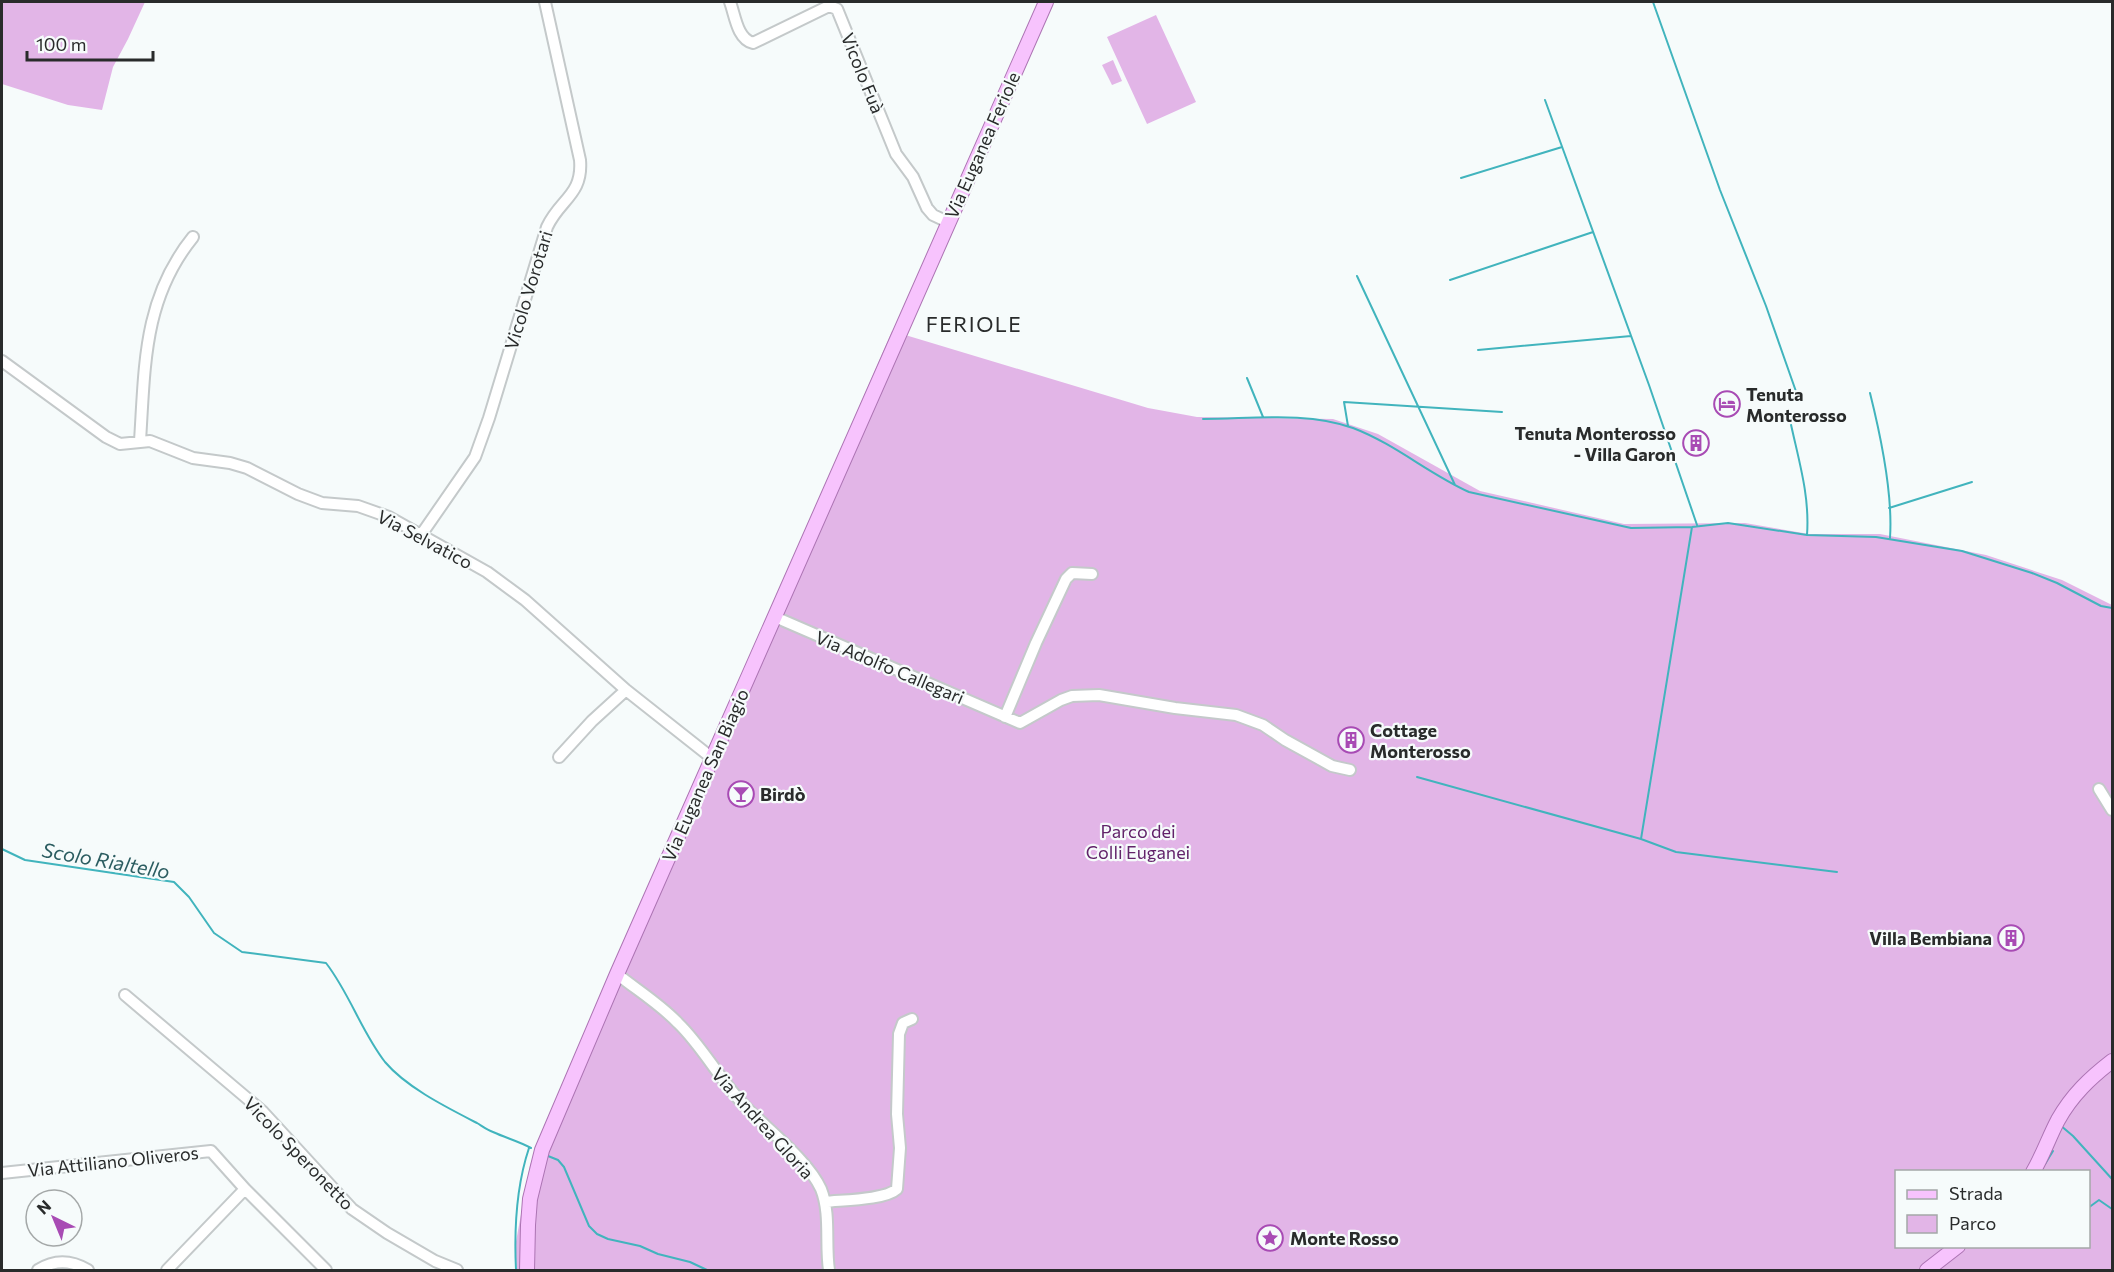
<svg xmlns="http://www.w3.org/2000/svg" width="2114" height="1272" font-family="Commissioner,sans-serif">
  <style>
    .green { fill: #e2b5e7; fill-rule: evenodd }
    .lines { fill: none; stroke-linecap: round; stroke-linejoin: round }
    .stream { stroke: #41b4bd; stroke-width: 2 }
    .minor-casing { stroke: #c4c9ca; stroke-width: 14 }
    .major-casing { stroke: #ac74b3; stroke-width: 16 }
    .minor { stroke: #fff; stroke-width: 10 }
    .major { stroke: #f7c3fd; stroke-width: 14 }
    .labels { text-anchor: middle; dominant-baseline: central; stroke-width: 4.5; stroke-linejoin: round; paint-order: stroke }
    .street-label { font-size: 18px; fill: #292b2b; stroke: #f6fbfb }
    .poi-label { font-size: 18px; font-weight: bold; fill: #292b2b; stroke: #f6fbfb; text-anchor: start }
    .park-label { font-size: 18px; fill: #62236a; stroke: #f6fbfb }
    .water-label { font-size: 20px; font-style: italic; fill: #2c5d61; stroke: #f6fbfb }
    .quarter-label { font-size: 21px; letter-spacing: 1.5px; fill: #292b2b; stroke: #f6fbfb }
  </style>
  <rect width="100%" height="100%" fill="#f6fbfb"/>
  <path class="green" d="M2,2H145L128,39L113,67L102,110L68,105L2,84Z
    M1156,15L1196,102L1147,124L1107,37Z
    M1113,60L1122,81L1112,85L1102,65Z
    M892,331L1148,408L1197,417L1333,419L1378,434L1480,491L1624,524L1745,523L1809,534H1880L1986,555L2062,580L2112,605V1270H517L515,1247L530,1165ZM1896,1172H2088V1246H1896Z"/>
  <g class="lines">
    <path class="stream" d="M1653,2L1720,190L1766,306L1799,400
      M1545,100L1649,385L1697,525
      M1461,178L1562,147
      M1357,276L1455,485
      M1450,280L1593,232
      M1478,350L1631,336
      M1247,378L1263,417
      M1870,393C1881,437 1893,494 1890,538
      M1804,415L1790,420C1798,458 1810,495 1807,535
      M1203,419C1251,419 1307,411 1353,428C1395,444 1429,474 1469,492L1631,528L1692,527L1728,523L1807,535L1876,537L1962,551L2032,573L2057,583L2101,606L2112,608
      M1348,426L1344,402L1502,412
      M1889,508L1972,482
      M1417,777L1641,839L1676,852L1837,872
      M1641,839L1692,527
      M2,849L25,860L174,882L189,897L214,933L242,952L326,963C350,994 361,1031 385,1062C407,1088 448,1108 477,1123C482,1126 487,1130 493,1132C506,1138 518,1141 531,1148
      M2060,1125L2073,1136L2112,1179
      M548,1156L558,1160L564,1167L589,1226L597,1234L608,1239L640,1246L658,1254L690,1262L707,1270
      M2045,1164L2053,1151
      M2088,1208L2099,1200L2112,1209
      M516,1270C514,1229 516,1187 529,1148"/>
    <g class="minor-casing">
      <path id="minor" d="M730,2C735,15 737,39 753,43L829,6L837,9L896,154L913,177L927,208L933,215L948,222
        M2,361L106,437L120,444L150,441L193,458L230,463L247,468L298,494L322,503L358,506L389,517L487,572L525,600L626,690L712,758
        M140,441C145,365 143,299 193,237
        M421,535L475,457L489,418L547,227C560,199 583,195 580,160L545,2
        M775,617L1020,723L1061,700L1072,696L1099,695L1175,708L1236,715L1263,725L1285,740L1332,766L1350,770
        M1005,717L1036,643L1066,579L1072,573L1092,574
        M559,757L592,721L626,690
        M2099,789L2112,810
        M617,974C637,990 660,1004 678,1023C703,1047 719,1079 744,1105C766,1128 808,1160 821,1189C831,1214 825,1244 829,1270
        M125,995L262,1111L352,1209L387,1233L435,1261L457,1270
        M2,1173L211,1151L245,1189
        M825,1202C842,1200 885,1200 897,1189L900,1148L897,1114L899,1034L903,1023L912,1019
        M38,1270C55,1259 71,1260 88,1270
        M167,1270L245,1189L326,1270"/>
    </g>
    <g class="major-casing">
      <path id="major" d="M2033,1172C2043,1155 2049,1137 2058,1120C2072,1095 2090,1078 2112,1061
        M527,1270L528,1225L530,1199L542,1150L617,974L1046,2
        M1927,1270L1958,1246"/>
    </g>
    <use href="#minor" class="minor"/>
    <use href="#major" class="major"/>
  </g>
  <defs>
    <g id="hotel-ring" transform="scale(1.35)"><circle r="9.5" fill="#f6fbfb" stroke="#a84bb4" stroke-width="1.5"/><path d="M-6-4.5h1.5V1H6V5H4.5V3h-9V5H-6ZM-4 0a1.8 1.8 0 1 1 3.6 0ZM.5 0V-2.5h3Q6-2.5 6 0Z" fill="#a84bb4"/></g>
    <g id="building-ring" transform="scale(1.35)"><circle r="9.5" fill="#f6fbfb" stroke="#a84bb4" stroke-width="1.5"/><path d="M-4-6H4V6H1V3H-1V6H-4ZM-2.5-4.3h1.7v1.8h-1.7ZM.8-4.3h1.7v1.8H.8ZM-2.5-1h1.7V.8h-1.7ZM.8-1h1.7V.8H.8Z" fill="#a84bb4"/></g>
    <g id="bar-ring" transform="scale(1.35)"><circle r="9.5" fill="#f6fbfb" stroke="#a84bb4" stroke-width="1.5"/><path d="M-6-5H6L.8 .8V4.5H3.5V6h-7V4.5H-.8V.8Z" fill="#a84bb4"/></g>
    <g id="sight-ring" transform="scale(1.35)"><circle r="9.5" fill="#f6fbfb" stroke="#a84bb4" stroke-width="1.5"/><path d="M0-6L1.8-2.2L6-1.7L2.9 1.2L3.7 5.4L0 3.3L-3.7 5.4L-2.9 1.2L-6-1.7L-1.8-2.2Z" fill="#a84bb4"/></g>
  </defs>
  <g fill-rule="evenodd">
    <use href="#hotel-ring" x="1727" y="404"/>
    <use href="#building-ring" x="1696" y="443"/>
    <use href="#building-ring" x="1351" y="740"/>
    <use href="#bar-ring" x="741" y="794"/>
    <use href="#building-ring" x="2011" y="938"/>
    <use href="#sight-ring" x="1270" y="1238"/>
  </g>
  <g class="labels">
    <g class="street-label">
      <text transform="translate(863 73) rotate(68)">Vicolo Fuà</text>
      <text transform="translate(982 145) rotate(-66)">Via Euganea Feriole</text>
      <text transform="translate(528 290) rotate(-73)">Vicolo Vorotari</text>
      <text transform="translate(425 539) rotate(28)">Via Selvatico</text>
      <text transform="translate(890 667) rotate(23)">Via Adolfo Callegari</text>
      <text transform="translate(705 775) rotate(-66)">Via Euganea San Biagio</text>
      <text transform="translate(763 1123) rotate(48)">Via Andrea Gloria</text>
      <text transform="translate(299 1153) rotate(46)">Vicolo Speronetto</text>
      <text transform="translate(113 1161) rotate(-6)">Via Attiliano Oliveros</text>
    </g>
    <g class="poi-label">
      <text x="1746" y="394">Tenuta<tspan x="1746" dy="21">Monterosso</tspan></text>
      <text x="1676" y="433" text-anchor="end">Tenuta Monterosso<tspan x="1676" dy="21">- Villa Garon</tspan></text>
      <text x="1370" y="730">Cottage<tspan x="1370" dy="21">Monterosso</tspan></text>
      <text x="760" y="794">Birdò</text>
      <text x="1992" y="938" text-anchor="end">Villa Bembiana</text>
      <text x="1290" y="1238">Monte Rosso</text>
    </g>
    <g class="park-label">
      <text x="1138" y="831">Parco dei<tspan x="1138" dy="21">Colli Euganei</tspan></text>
    </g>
    <g class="water-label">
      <text transform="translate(106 860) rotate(10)">Scolo Rialtello</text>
    </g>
    <g class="quarter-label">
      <text x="974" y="323">FERIOLE</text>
    </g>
  </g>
  <rect width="2114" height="1272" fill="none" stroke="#292b2b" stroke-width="6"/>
  <rect x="1895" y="1170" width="195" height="78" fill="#f6fbfb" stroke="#a4a8a8" stroke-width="1.5"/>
  <rect x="1907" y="1190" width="30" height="9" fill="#f7c3fd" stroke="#a4a8a8" stroke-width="1.5"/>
  <text x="1949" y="1200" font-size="18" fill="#292b2b">Strada</text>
  <rect x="1907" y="1215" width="30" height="18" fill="#e2b5e7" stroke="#a4a8a8" stroke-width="1.5"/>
  <text x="1949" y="1230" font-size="18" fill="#292b2b">Parco</text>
  <g transform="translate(54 1218) rotate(317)"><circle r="28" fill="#f6fbfb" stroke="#a4a8a8" stroke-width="1.5"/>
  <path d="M0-4.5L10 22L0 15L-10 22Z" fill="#a84bb4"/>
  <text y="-9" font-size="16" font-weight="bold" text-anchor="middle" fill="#292b2b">N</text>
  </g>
  <path d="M27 51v9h126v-9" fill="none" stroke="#292b2b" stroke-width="3"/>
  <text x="36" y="51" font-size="18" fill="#292b2b" stroke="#f6fbfb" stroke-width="4.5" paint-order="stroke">100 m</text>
</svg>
